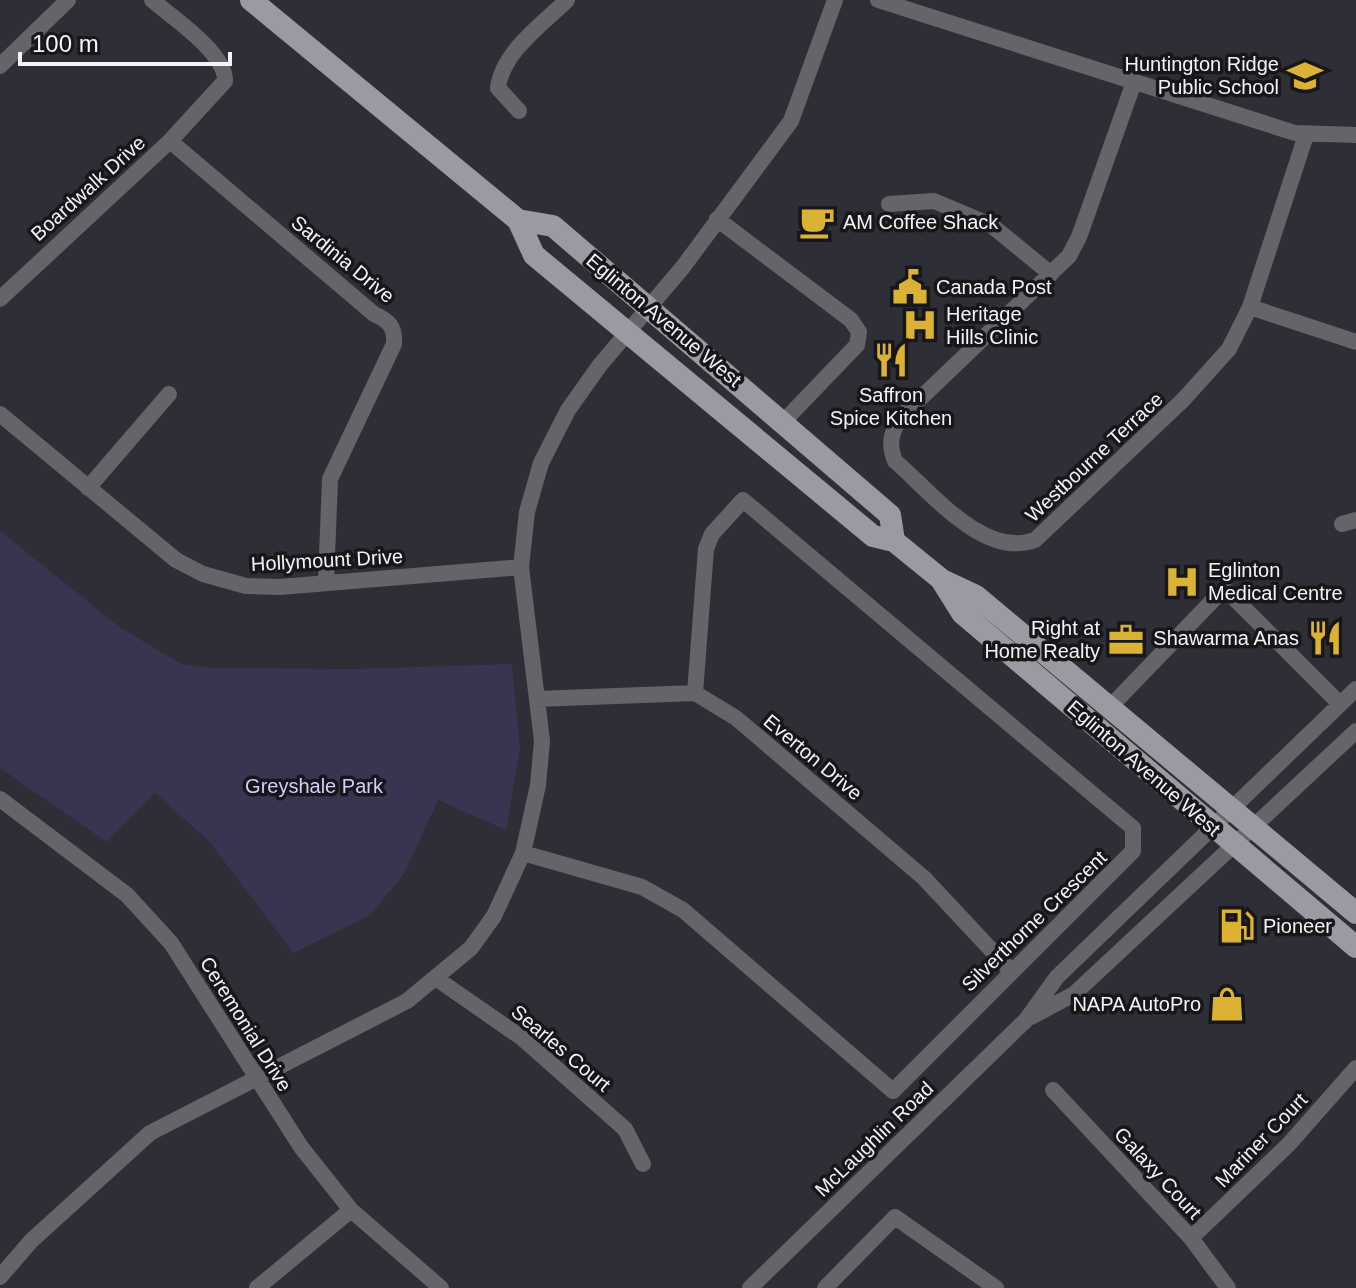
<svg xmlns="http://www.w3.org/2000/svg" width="1356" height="1288" font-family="Helvetica,sans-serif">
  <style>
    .green { fill: #383551 }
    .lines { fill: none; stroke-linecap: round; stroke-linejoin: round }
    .minor { stroke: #656569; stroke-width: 16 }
    .major { stroke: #9a9aa2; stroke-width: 22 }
    .labels { text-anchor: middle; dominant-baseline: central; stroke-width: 7; stroke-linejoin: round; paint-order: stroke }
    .poi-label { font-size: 20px; fill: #f3f3f8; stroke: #17171a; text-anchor: start }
    .street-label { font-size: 20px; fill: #f3f3f8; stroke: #17171a }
    .park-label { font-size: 20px; fill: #d0cefb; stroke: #17171a }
  </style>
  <rect width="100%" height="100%" fill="#2e2e36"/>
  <path class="green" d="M0,531L121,628L181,664L211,668L354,669L512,664L520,748L506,830L438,800L404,874L370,915L293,953L209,841L155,793L107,842L0,768Z"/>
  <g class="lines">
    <path class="minor" d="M878,0L1295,133L1356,135
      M0,66L68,0
      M1134,82L1079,237L1069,256L901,417C891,432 888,444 895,461C931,492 984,559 1035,540L1183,400L1229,349L1250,307L1306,135
      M519,111L498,88C502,52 543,24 567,0
      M170,141L374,314C389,321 395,326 394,344L330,479L326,582
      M889,204L934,201L991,225L1051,274
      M717,219L851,320L859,332L857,345L784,421
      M0,299L170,141L225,81C226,53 173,18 152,0
      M1250,307L1356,342
      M0,414L176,560L203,574L246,586L280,587L521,567
      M88,488L169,394
      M1342,524L1356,520
      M537,699L695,693L736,718L924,878L1011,971
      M1111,706L1218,595L1228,592L1340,704
      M0,799L127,895L171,943L301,1147L351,1210L441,1288
      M523,853L642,887L683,910L893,1091L1133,851V828L743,500L712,534L706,549L695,693
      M437,979L522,1038L625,1129L643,1164
      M1031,1017L1074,994L1356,731
      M1053,1090L1191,1238L1228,1288
      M1191,1238L1289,1144L1356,1068
      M0,1277L31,1241L150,1133L407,1001L471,948L494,916L523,853L538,785L542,741L521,567L527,512L541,463L568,410L600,365L683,267L791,121L835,0
      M257,1288L351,1210
      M750,1288L1026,1020L1057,977L1356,689
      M825,1288L895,1217L996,1288"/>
    <path class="major" d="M251,0L518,220L534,255L873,536L894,541L942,580L976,596L1356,913
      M518,220L553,226L890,515L894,541
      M942,581L962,613L1356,947"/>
  </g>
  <defs>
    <g id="school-bare" transform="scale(2.76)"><path d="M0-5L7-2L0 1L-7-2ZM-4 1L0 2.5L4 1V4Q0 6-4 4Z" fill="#dbb233" stroke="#17171a" stroke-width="2.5" paint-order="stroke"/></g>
    <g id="cafe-bare" transform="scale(2.76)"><path d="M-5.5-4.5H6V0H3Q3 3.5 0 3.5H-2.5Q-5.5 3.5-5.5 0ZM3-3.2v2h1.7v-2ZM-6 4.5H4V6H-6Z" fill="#dbb233" stroke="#17171a" stroke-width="2.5" paint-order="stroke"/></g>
    <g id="civic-bare" transform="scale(2.76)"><path d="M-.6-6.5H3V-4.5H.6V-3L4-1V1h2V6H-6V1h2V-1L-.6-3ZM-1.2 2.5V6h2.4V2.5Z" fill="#dbb233" stroke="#17171a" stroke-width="2.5" paint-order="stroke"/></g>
    <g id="hospital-bare" transform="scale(2.76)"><path d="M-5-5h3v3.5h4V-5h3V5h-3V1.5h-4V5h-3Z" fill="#dbb233" stroke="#17171a" stroke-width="2.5" paint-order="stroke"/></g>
    <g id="restaurant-bare" transform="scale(2.76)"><path d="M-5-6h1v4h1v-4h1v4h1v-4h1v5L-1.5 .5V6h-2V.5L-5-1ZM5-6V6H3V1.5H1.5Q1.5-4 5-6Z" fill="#dbb233" stroke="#17171a" stroke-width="2.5" paint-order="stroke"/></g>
    <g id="office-bare" transform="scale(2.76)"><path d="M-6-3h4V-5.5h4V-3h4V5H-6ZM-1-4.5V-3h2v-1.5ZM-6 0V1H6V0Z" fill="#dbb233" stroke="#17171a" stroke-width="2.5" paint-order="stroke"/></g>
    <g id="fuel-bare" transform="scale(2.76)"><path d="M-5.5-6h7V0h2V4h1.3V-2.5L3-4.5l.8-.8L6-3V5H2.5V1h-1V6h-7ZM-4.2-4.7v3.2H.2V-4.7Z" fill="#dbb233" stroke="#17171a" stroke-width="2.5" paint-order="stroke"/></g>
    <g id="shop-bare" transform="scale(2.76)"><path d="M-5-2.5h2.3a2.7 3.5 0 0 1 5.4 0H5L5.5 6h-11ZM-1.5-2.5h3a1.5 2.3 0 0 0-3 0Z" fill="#dbb233" stroke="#17171a" stroke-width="2.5" paint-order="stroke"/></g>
  </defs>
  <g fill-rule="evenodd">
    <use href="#school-bare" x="1305" y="76"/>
    <use href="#cafe-bare" x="817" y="222"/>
    <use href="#civic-bare" x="910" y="287"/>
    <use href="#hospital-bare" x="920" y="325"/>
    <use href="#restaurant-bare" x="891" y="360"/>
    <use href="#hospital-bare" x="1182" y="582"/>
    <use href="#restaurant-bare" x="1325" y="638"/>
    <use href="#office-bare" x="1126" y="640"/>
    <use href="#fuel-bare" x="1237" y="926"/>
    <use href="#shop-bare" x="1227" y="1004"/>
  </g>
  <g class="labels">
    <g class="poi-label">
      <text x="1279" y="64" text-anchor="end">Huntington Ridge<tspan x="1279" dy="23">Public School</tspan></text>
      <text x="843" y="222">AM Coffee Shack</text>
      <text x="936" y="287">Canada Post</text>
      <text x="946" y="314">Heritage<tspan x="946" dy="23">Hills Clinic</tspan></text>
      <text x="891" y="395" text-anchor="middle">Saffron<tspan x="891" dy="23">Spice Kitchen</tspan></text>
      <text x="1208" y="570">Eglinton<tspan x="1208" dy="23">Medical Centre</tspan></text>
      <text x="1100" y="628" text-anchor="end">Right at<tspan x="1100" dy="23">Home Realty</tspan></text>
      <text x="1299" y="638" text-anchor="end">Shawarma Anas</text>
      <text x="1263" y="926">Pioneer</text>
      <text x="1201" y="1004" text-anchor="end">NAPA AutoPro</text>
    </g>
    <g class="street-label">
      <text transform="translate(88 188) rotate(-42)">Boardwalk Drive</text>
      <text transform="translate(343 259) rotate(39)">Sardinia Drive</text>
      <text transform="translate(664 320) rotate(40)">Eglinton Avenue West</text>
      <text transform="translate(1094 457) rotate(-43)">Westbourne Terrace</text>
      <text transform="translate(327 560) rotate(-3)">Hollymount Drive</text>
      <text transform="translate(813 757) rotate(40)">Everton Drive</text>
      <text transform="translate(1144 768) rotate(41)">Eglinton Avenue West</text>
      <text transform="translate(1034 921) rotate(-44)">Silverthorne Crescent</text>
      <text transform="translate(246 1024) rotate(58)">Ceremonial Drive</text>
      <text transform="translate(561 1048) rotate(40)">Searles Court</text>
      <text transform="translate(874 1139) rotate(-44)">McLaughlin Road</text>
      <text transform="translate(1261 1140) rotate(-46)">Mariner Court</text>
      <text transform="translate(1158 1173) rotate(47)">Galaxy Court</text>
    </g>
    <g class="park-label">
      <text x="314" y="786">Greyshale Park</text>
    </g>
  </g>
  <path d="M20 52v12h210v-12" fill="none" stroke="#f3f3f8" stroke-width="4"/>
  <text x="32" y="52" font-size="24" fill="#f3f3f8" stroke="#17171a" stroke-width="6" paint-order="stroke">100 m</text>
</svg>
